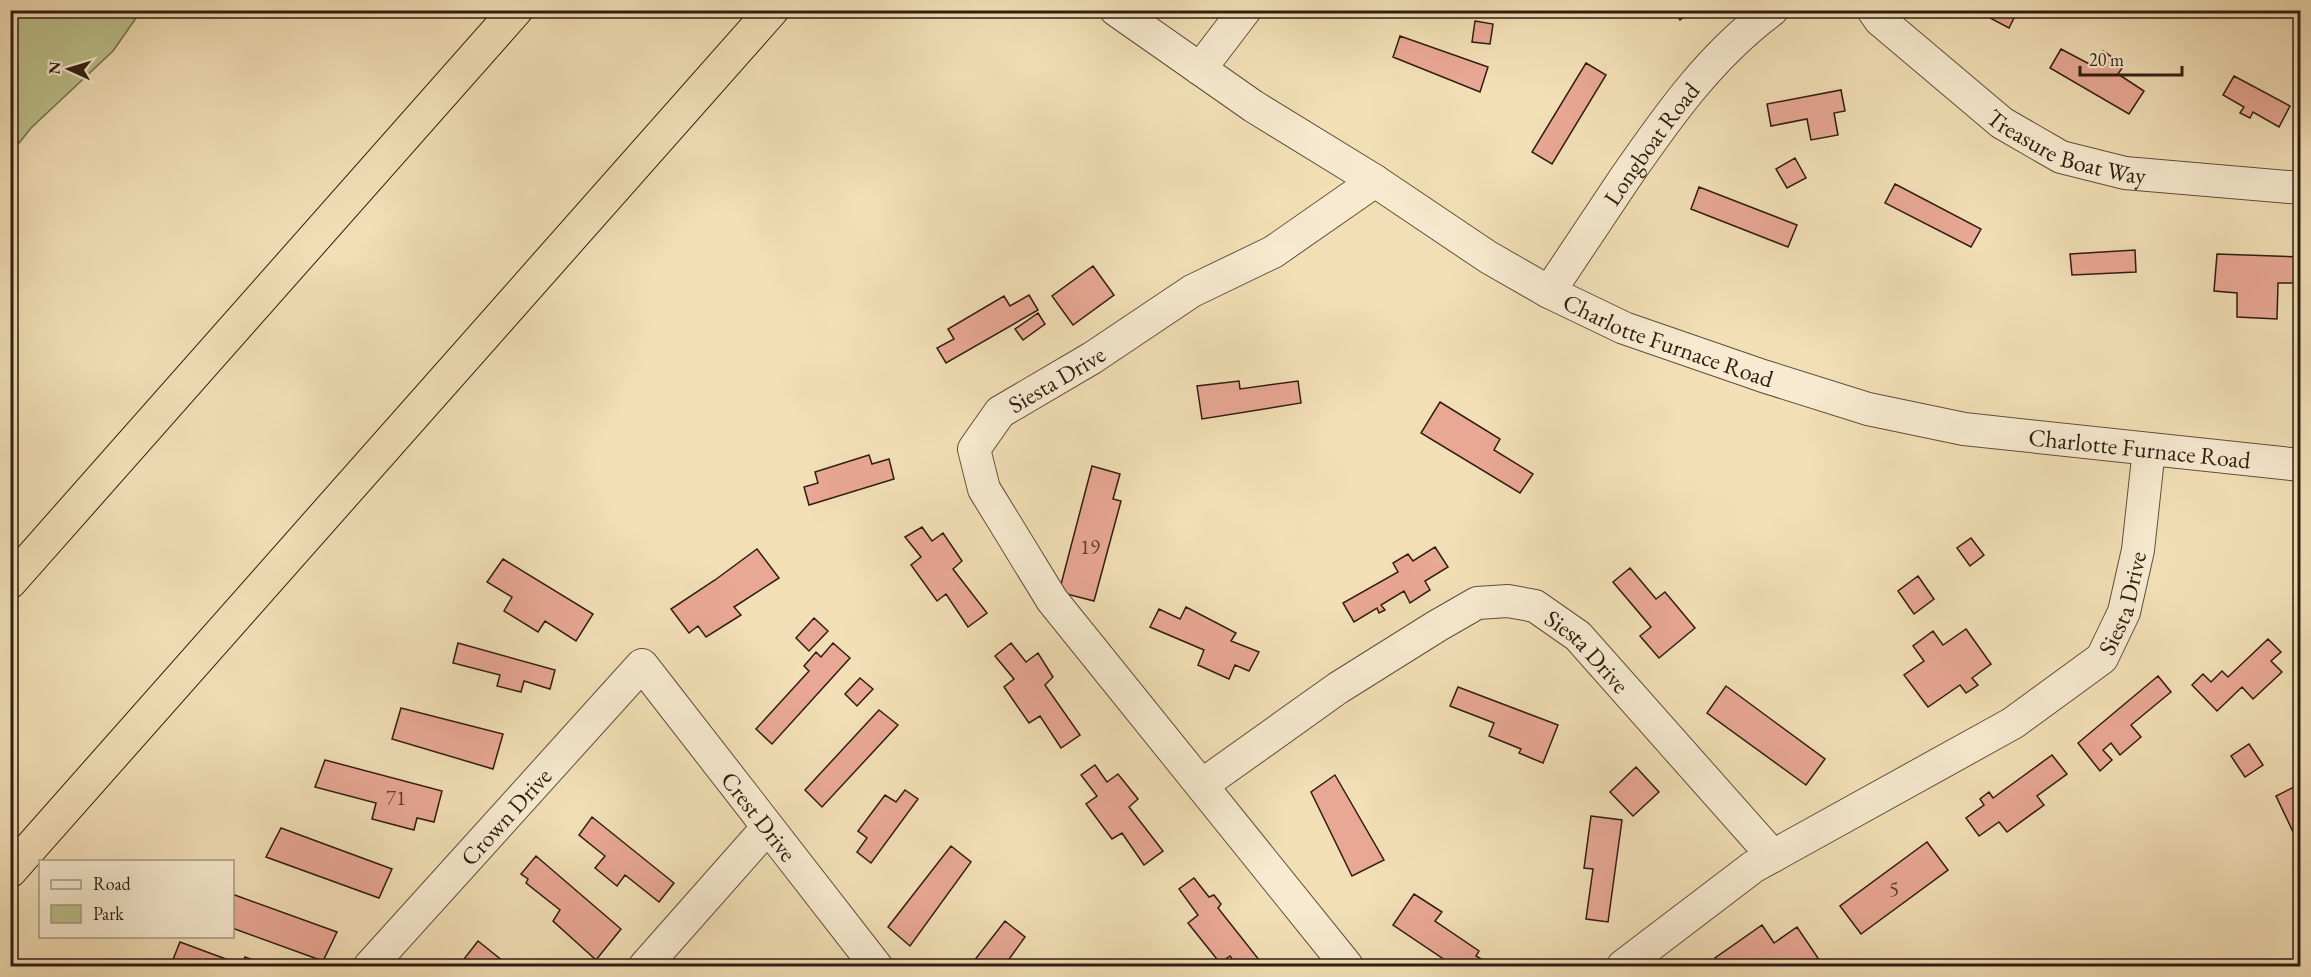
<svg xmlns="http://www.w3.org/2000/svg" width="2311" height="977" font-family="'EB Garamond',serif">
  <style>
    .green { fill: #bcc18c; stroke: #766f4e; stroke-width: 1.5 }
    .building { fill: #e9a895; stroke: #301d11; stroke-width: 1.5 }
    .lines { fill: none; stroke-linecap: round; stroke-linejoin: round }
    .minor-casing { stroke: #604e3a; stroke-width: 34 }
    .motorway-casing { stroke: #301d11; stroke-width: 35 }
    .minor { stroke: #f7ead0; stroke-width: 32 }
    .motorway { stroke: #f2dfb6; stroke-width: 33 }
    .labels { text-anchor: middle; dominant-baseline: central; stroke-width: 4.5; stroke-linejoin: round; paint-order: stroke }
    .number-label { font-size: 21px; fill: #5e4032 }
    .street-label { font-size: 24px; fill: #301d11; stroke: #f7ead0 }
  </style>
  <rect width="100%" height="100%" fill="#f2dfb6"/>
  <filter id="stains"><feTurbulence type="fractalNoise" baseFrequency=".00333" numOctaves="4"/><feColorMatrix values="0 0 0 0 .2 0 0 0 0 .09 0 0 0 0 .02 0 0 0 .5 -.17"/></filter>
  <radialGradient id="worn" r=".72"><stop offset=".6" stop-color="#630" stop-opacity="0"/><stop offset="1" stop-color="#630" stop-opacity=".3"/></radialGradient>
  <path class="green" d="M11,10L141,11L113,51L31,128L11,153Z"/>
  <path class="building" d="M1674,10H1693L1680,20Z
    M1994,10H2018L2009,28L1990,18Z
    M1475,21L1493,24L1490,44L1472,42Z
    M1400,36L1488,67L1480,92L1393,57Z
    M2061,49L2093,66L2103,51L2124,65L2118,74L2144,91L2129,114L2050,68Z
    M1586,63L1606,75L1552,164L1532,152Z
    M2234,76L2290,106L2279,127L2253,112L2250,118L2240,113L2244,107L2223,95Z
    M1841,90L1845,111L1834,113L1838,135L1811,140L1807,119L1771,126L1767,104Z
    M1795,158L1806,178L1787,188L1776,169Z
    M1895,184L1981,229L1971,247L1885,203Z
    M1699,187L1797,225L1788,247L1691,209Z
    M2135,250L2136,272L2072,275L2070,254Z
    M2217,254L2300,257V283H2278L2277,319L2237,317V293L2214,291Z
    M1093,266L1114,295L1073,325L1052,296Z
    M1029,295L1038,310L946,363L937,348L954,339L948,329L1004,296L1010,306Z
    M1038,313L1045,324L1023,340L1015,329Z
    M1239,381L1240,389L1298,381L1301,403L1202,419L1197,386Z
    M1440,402L1500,439L1494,450L1533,474L1520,493L1421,433Z
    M869,455L872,464L889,459L894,479L809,505L804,487L818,483L815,472Z
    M1092,466L1120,474L1113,499L1121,501L1094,601L1059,592Z
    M922,527L932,541L943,533L962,561L953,569L987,613L968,627L946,594L937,601L911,565L921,557L905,537Z
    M1971,538L1984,555L1970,566L1957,548Z
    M1435,547L1448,567L1425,581L1430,590L1410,603L1404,591L1381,605L1385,610L1379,613L1377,608L1354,622L1343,603L1398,572L1393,563L1408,554L1413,561Z
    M757,549L779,578L734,607L741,615L706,637L698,626L689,633L671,609L715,580Z
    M503,559L593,614L576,641L545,621L538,632L504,611L512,597L487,582Z
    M1630,568L1656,599L1665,592L1695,628L1659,658L1640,636L1651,627L1613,582Z
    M1918,576L1934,599L1914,614L1898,591Z
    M1186,607L1236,633L1231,641L1259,652L1249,671L1235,665L1229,679L1198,665L1204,650L1150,627L1159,609L1180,619Z
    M814,618L828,631L809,651L796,638Z
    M1966,629L1991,664L1972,678L1978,685L1966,693L1960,685L1928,707L1904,675L1924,661L1913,646L1933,631L1943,645Z
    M2268,639L2281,652L2271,661L2282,672L2253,699L2242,687L2217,711L2192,685L2203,674L2211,682L2222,671L2228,677Z
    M458,643L555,670L550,689L524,681L521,692L497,686L500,675L453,663Z
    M833,643L850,658L772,744L756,729L809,671L804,666L816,652L821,657Z
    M1011,643L1026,662L1038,653L1053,677L1045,685L1080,735L1061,748L1040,716L1029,723L1004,687L1014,679L995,656Z
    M2158,676L2171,692L2131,725L2141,737L2120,755L2111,743L2103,750L2112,760L2100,771L2078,743Z
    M860,678L873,689L857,706L845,694Z
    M1726,686L1825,759L1806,785L1707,713Z
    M1458,687L1558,725L1543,763L1519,753L1521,749L1489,736L1494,723L1450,706Z
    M401,708L503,734L493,769L392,739Z
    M879,710L898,725L822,807L805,790Z
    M2249,744L2263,765L2245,777L2231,756Z
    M2052,755L2067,774L2037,796L2044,805L2007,832L1999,822L1979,836L1966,818L1984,805L1980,799L1989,792L1993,798Z
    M325,760L442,791L434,822L417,818L414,830L372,819L376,803L315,787Z
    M1095,765L1107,782L1118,774L1138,799L1129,807L1163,851L1144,865L1122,833L1112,839L1086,804L1097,796L1081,775Z
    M1636,767L1659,792L1633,816L1610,792Z
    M1335,775L1384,860L1352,876L1311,792Z
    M2300,784V831L2294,834L2276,796Z
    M905,790L918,799L871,863L857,852L867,838L858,831L885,795L896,802Z
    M1591,816L1622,820L1608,922L1586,919L1593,869L1584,868Z
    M592,817L674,883L659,902L625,875L617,886L595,868L605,856L579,835Z
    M281,828L392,869L379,898L266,857Z
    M1927,842L1948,870L1861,934L1840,906Z
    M951,846L971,862L910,946L888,927Z
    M536,856L621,929L596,960L553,921L560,910L526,883L528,879L521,874Z
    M1194,878L1209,897L1214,895L1221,904L1218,908L1260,961L1253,966H1237L1230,956L1220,963L1188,923L1198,915L1179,889Z
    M232,894L337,932L323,961L232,928Z
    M1414,894L1442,912L1435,921L1479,951L1476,956L1486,962L1483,966H1454L1393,925Z
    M1005,921L1025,937L1004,966H970Z
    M1762,925L1774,943L1797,927L1818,958L1806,966H1722L1715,958Z
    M478,941L509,966H474L464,959Z
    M180,942L242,965L245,957L264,964L263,966H185L172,962Z"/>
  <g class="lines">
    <g class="minor-casing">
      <g id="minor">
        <path id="s1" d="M1116,10L1253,106L1375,181L1488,257L1549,292L1624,328L1763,376L1868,409L1964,429L2300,465"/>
        <path id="s2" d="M1873,10L1880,20L2002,123L2061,157L2125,173L2300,188"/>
        <path d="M1200,69L1245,10"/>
        <path id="s3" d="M1549,292C1574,254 1600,216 1625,178C1668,116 1710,56 1772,10"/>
        <path id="s4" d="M1202,785L1338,688L1437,626L1477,603L1508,601L1535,606L1578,636L1773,856"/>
        <path id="s5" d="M370,966L642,665L876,966"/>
        <path d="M645,966L767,828"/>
        <path id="s6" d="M1347,966L1052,600L984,489L974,449L1000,412L1092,358L1192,291L1273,252L1375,181"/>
        <path id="s7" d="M1623,966L1753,867L2013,723L2102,658L2124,612L2138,550L2149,449"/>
      </g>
    </g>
    <g class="motorway-casing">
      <path id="motorway" d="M10,582L516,10
        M10,871L772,10"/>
    </g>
    <use href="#minor" class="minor"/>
    <use href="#motorway" class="motorway"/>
  </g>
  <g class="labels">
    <g class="number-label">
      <text x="1090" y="546">19</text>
      <text x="396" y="797">71</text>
      <text x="1894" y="888">5</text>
    </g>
    <g class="street-label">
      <text stroke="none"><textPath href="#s2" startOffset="242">Treasure Boat Way</textPath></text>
      <text stroke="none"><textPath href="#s3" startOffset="180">Longboat Road</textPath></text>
      <text stroke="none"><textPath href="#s1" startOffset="646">Charlotte Furnace Road</textPath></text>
      <text stroke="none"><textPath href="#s6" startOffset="752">Siesta Drive</textPath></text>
      <text stroke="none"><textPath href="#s1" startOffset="1132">Charlotte Furnace Road</textPath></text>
      <text stroke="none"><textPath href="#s7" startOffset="630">Siesta Drive</textPath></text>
      <text stroke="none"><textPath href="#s4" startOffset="458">Siesta Drive</textPath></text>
      <text stroke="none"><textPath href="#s5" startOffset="202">Crown Drive</textPath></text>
      <text stroke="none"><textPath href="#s5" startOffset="597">Crest Drive</textPath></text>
    </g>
  </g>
  <rect width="2311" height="977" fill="none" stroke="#f2dfb6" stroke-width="36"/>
  <rect x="12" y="12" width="2287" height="953" fill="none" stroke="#301d11" stroke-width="3"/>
  <rect x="18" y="18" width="2275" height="941" fill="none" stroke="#301d11" stroke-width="1.5"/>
  <rect x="39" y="860" width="195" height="78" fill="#f7ead0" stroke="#a79884" stroke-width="1.5"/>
  <rect x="51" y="880" width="30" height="9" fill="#f7ead0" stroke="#a79884" stroke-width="1.5"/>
  <text x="93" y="890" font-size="18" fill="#301d11">Road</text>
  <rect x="51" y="905" width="30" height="18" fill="#bcc18c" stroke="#a79884" stroke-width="1.5"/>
  <text x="93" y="920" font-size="18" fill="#301d11">Park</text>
  <g transform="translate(69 69) rotate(274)" stroke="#f7ead0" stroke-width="4.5" paint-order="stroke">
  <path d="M0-4.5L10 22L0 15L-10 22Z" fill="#301d11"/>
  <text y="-9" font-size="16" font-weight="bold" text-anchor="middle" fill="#301d11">N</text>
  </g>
  <path d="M2080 66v9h102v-9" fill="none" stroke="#301d11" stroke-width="3"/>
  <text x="2089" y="66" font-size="18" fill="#301d11" stroke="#f7ead0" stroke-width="4.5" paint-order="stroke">20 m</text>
  <rect width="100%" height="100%" filter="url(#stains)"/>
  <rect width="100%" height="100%" fill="url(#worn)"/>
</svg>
